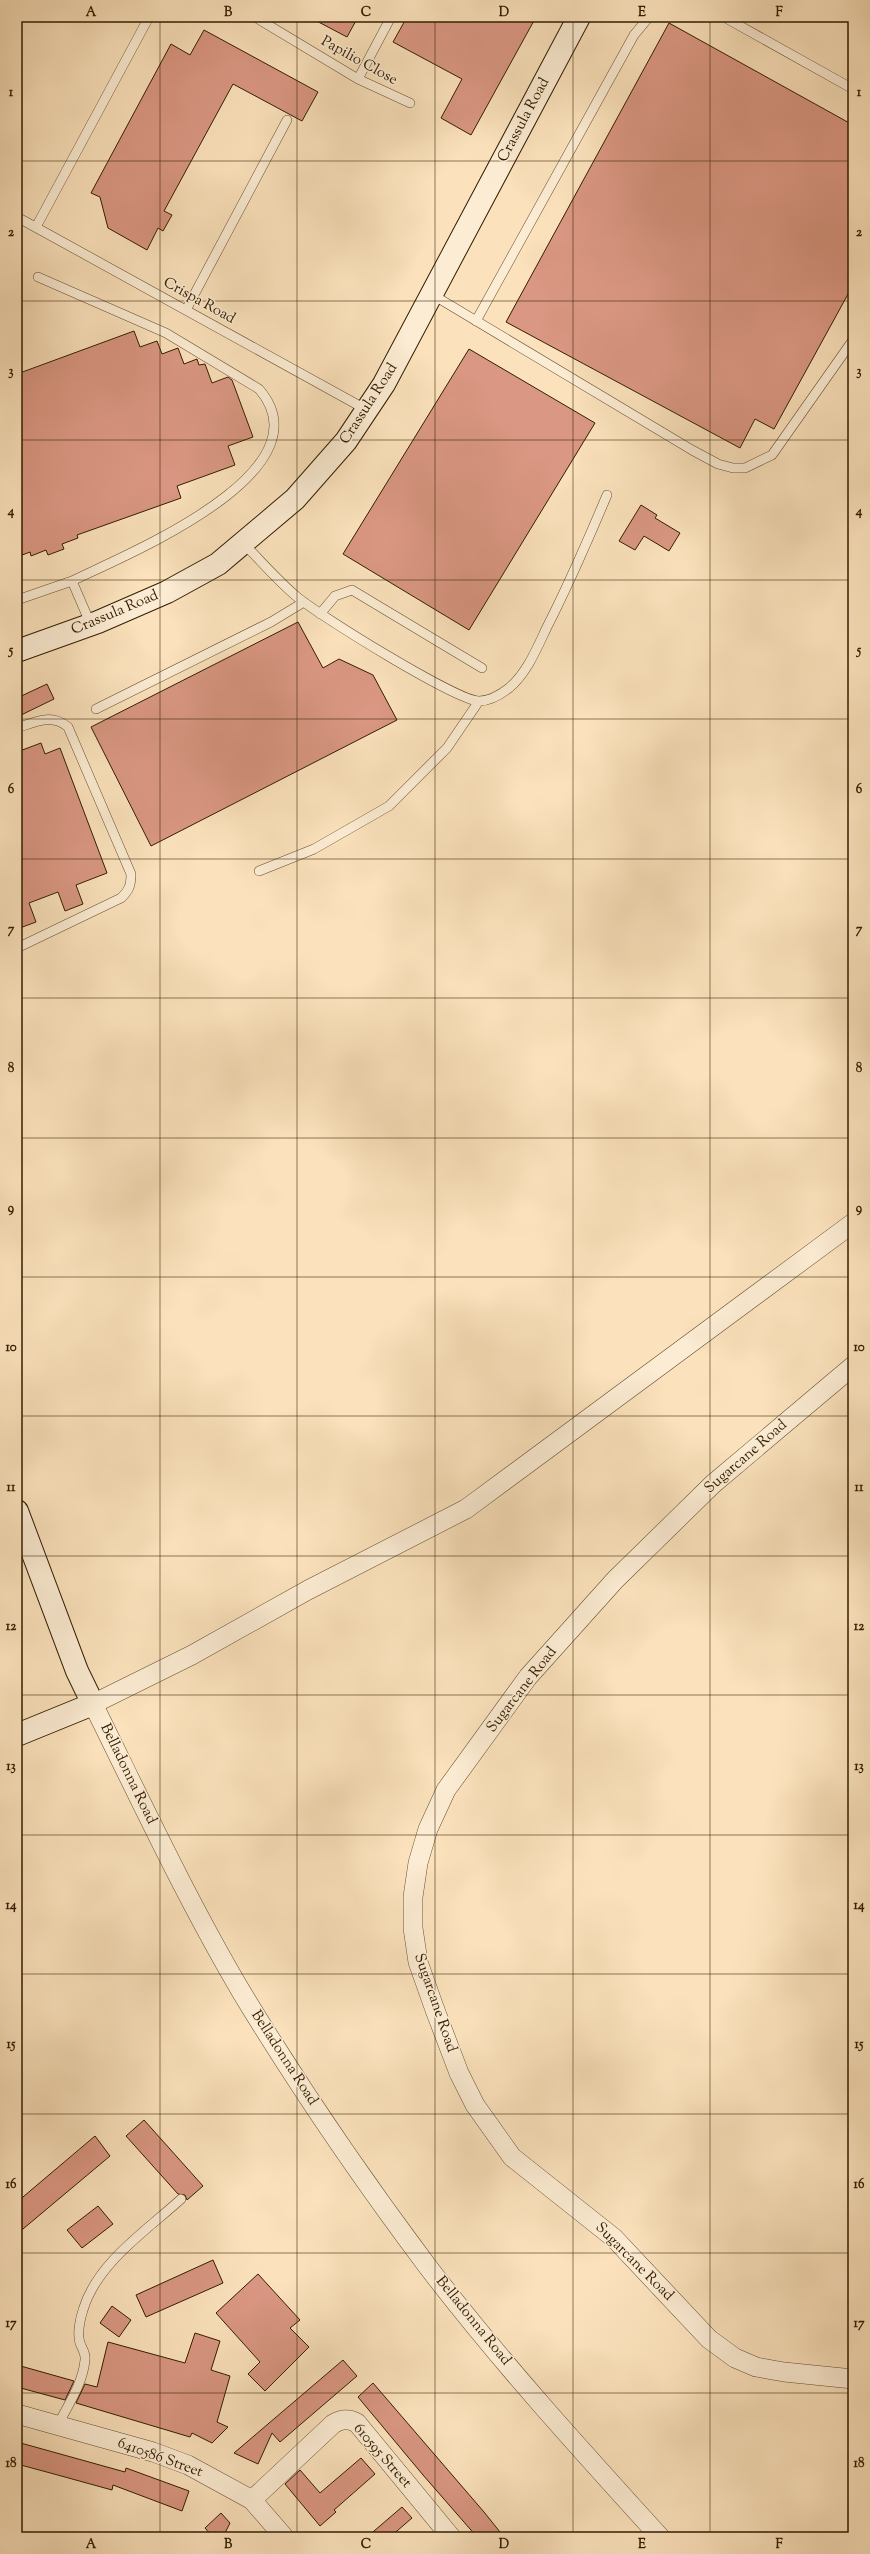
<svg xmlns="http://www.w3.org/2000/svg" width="870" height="2554" font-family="'Sorts Mill Goudy',serif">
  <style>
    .building { fill: #da9783; stroke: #321d00 }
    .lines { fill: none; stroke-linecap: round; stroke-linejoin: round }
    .lane-casing { stroke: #644e2f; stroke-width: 10 }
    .street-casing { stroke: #644e2f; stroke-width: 20 }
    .secondary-casing { stroke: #321d00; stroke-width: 24 }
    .lane { stroke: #fcecd3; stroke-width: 9 }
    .street { stroke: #fcecd3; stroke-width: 19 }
    .secondary { stroke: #fcecd3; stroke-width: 22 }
    .grid { fill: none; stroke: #321d00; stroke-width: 1; stroke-opacity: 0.55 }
    .labels { text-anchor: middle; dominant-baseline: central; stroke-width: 3; stroke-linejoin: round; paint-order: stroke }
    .street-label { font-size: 15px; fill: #321d00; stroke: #fcecd3 }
    .neatline { fill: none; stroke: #321d00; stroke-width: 1.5 }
    .grid-label { font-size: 13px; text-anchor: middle; font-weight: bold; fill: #321d00 }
  </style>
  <rect width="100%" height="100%" fill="#fbe2bc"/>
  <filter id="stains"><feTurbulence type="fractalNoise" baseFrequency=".005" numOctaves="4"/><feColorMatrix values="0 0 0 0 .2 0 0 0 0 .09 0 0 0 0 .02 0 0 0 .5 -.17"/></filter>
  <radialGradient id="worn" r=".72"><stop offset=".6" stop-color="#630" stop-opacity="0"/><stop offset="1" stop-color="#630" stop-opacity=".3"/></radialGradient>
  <path class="building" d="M309,17H358L347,37Z
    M407,17H536L471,135L441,118L462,79L393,42Z
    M669,23L853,125V285L774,429L755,419L740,448L506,322Z
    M204,30L318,92L302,121L233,84L164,211L172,215L163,231L158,228L147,250L108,228L100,197L91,193L171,44L190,55Z
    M134,331L140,347L157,341L162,354L178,348L184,364L197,359L199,365L205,364L212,383L228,377L232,380L253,437L228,446L235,465L177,486L181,498L77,535L78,538L62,544L64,549L48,555L46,550L31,556L30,552L17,557V374Z
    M469,349L595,423L469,630L343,554Z
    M641,505L657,515L655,518L680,533L669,551L644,536L635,550L619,541Z
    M298,622L323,668L339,659L373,675L397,720L151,846L91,727Z
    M47,684L54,699L17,717V698Z
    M41,743L45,754L60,748L107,873L76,885L83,904L65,911L58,892L29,903L36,922L17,929V752Z
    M144,2120L203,2186L187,2200L185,2195L178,2194L126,2136Z
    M95,2136L110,2156L17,2234V2202Z
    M98,2206L113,2224L82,2248L67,2230Z
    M213,2260L223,2283L146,2317L136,2295Z
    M258,2274L300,2320L290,2328L309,2347L265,2391L248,2374L260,2362L216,2313Z
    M112,2306L131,2320L119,2337L100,2323Z
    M195,2333L220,2341L211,2370L230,2376L217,2422L228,2427L212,2443L192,2433L190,2437L76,2403L85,2384L97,2387L108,2342L185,2363Z
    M343,2360L357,2376L280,2442L272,2433L258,2464L234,2453Z
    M17,2365L74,2381L65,2400L17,2387Z
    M373,2383L484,2512L504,2537H477L423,2475L358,2397Z
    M17,2442L125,2472L126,2468L189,2491L182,2511L113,2485L112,2490L54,2474L17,2464Z
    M361,2458L375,2474L334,2510L336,2512L320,2526L285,2484L300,2470L320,2493Z
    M402,2507L412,2518L390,2537H367Z
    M221,2513L230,2523L223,2537H213L205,2528Z"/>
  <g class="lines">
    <g class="lane-casing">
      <path id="lane" d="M255,17L358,79L410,103
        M724,17L853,89
        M358,79L391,17
        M17,217L367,410
        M36,227L149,17
        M38,277L166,333L259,389C331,472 125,555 72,581L91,625
        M433,295L692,450L718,464L733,468H745L772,455L853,340
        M186,310L287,120
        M476,321L634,35L649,17
        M243,543C261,561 277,580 296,596C318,615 457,701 479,701C490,701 500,695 509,688C527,673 537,648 547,627C569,584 588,540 607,495
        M17,600L72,581
        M320,614L335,596L352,590L482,668
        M96,709L271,622L304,602
        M17,728C35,722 51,713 68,727L131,874C131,885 129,891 121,898L17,948
        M259,871L314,849L389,806L447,748L479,701
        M58,2425C68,2405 83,2383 85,2360C86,2353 82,2349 80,2343C77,2334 80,2319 83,2310C97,2263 146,2231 181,2199"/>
    </g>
    <g class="street-casing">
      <path id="street" d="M853,1366L713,1484L615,1580L528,1677L446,1790L428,1829L418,1863L413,1897V1928L418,1962L435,2010L459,2073L475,2105L512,2157L614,2238L709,2339L735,2358L756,2367L784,2372L853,2379
        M17,2414L153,2452L188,2465L252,2500L284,2537
        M252,2500L333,2424C341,2419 348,2418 357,2423L451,2537
        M660,2537C580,2449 500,2361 428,2267C362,2179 299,2087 242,1993C187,1900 141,1801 93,1704L192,1655L308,1590L466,1509L853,1223"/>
    </g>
    <g class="secondary-casing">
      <path id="secondary" d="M17,651L98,622L167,592L218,564L295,499L346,441L384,384L579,17
        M17,1511L77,1671L93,1704L17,1735"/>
    </g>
    <use href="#lane" class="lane"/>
    <use href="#street" class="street"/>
    <use href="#secondary" class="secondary"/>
  </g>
  <path class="grid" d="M160,17V2537M297,17V2537M435,17V2537M573,17V2537M710,17V2537M17,161H853M17,301H853M17,440H853M17,580H853M17,719H853M17,859H853M17,998H853M17,1138H853M17,1277H853M17,1416H853M17,1556H853M17,1695H853M17,1835H853M17,1974H853M17,2114H853M17,2253H853M17,2393H853"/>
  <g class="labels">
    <g class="street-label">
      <text transform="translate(359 61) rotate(29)">Papilio Close</text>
      <text transform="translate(524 120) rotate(-62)">Crassula Road</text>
      <text transform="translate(199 301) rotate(29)">Crispa Road</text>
      <text transform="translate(369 404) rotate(-57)">Crassula Road</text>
      <text transform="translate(115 613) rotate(-23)">Crassula Road</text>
      <text transform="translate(746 1457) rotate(-41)">Sugarcane Road</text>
      <text transform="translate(522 1690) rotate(-52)">Sugarcane Road</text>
      <text transform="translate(128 1774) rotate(64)">Belladonna Road</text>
      <text transform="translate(435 2003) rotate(71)">Sugarcane Road</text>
      <text transform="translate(284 2058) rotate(57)">Belladonna Road</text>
      <text transform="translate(634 2262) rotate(45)">Sugarcane Road</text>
      <text transform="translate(473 2321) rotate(51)">Belladonna Road</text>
      <text transform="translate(382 2456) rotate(49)">610595 Street</text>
      <text transform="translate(160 2458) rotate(20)">6410586 Street</text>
    </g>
  </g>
  <rect width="870" height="2554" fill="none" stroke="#fbe2bc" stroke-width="44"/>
  <rect x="22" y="22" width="826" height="2510" class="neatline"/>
  <g class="grid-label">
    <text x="91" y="16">A</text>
    <text x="228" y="16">B</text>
    <text x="366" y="16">C</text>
    <text x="504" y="16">D</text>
    <text x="642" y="16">E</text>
    <text x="779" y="16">F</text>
    <text x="11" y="96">1</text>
    <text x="859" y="96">1</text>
    <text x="11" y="236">2</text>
    <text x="859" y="236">2</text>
    <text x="11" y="375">3</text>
    <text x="859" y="375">3</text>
    <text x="11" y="515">4</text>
    <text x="859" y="515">4</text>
    <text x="11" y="654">5</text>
    <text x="859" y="654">5</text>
    <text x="11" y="793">6</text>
    <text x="859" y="793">6</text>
    <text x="11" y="933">7</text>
    <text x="859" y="933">7</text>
    <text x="11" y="1072">8</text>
    <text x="859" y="1072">8</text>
    <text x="11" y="1212">9</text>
    <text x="859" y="1212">9</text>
    <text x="11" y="1351">10</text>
    <text x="859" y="1351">10</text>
    <text x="11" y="1491">11</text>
    <text x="859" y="1491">11</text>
    <text x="11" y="1630">12</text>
    <text x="859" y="1630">12</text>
    <text x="11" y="1770">13</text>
    <text x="859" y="1770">13</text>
    <text x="11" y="1909">14</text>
    <text x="859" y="1909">14</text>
    <text x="11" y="2048">15</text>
    <text x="859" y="2048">15</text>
    <text x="11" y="2188">16</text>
    <text x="859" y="2188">16</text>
    <text x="11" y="2327">17</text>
    <text x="859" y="2327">17</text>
    <text x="11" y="2467">18</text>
    <text x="859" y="2467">18</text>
    <text x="91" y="2548">A</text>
    <text x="228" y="2548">B</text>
    <text x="366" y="2548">C</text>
    <text x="504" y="2548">D</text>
    <text x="642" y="2548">E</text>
    <text x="779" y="2548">F</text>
  </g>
  <rect width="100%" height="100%" filter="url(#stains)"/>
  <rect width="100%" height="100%" fill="url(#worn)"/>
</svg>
